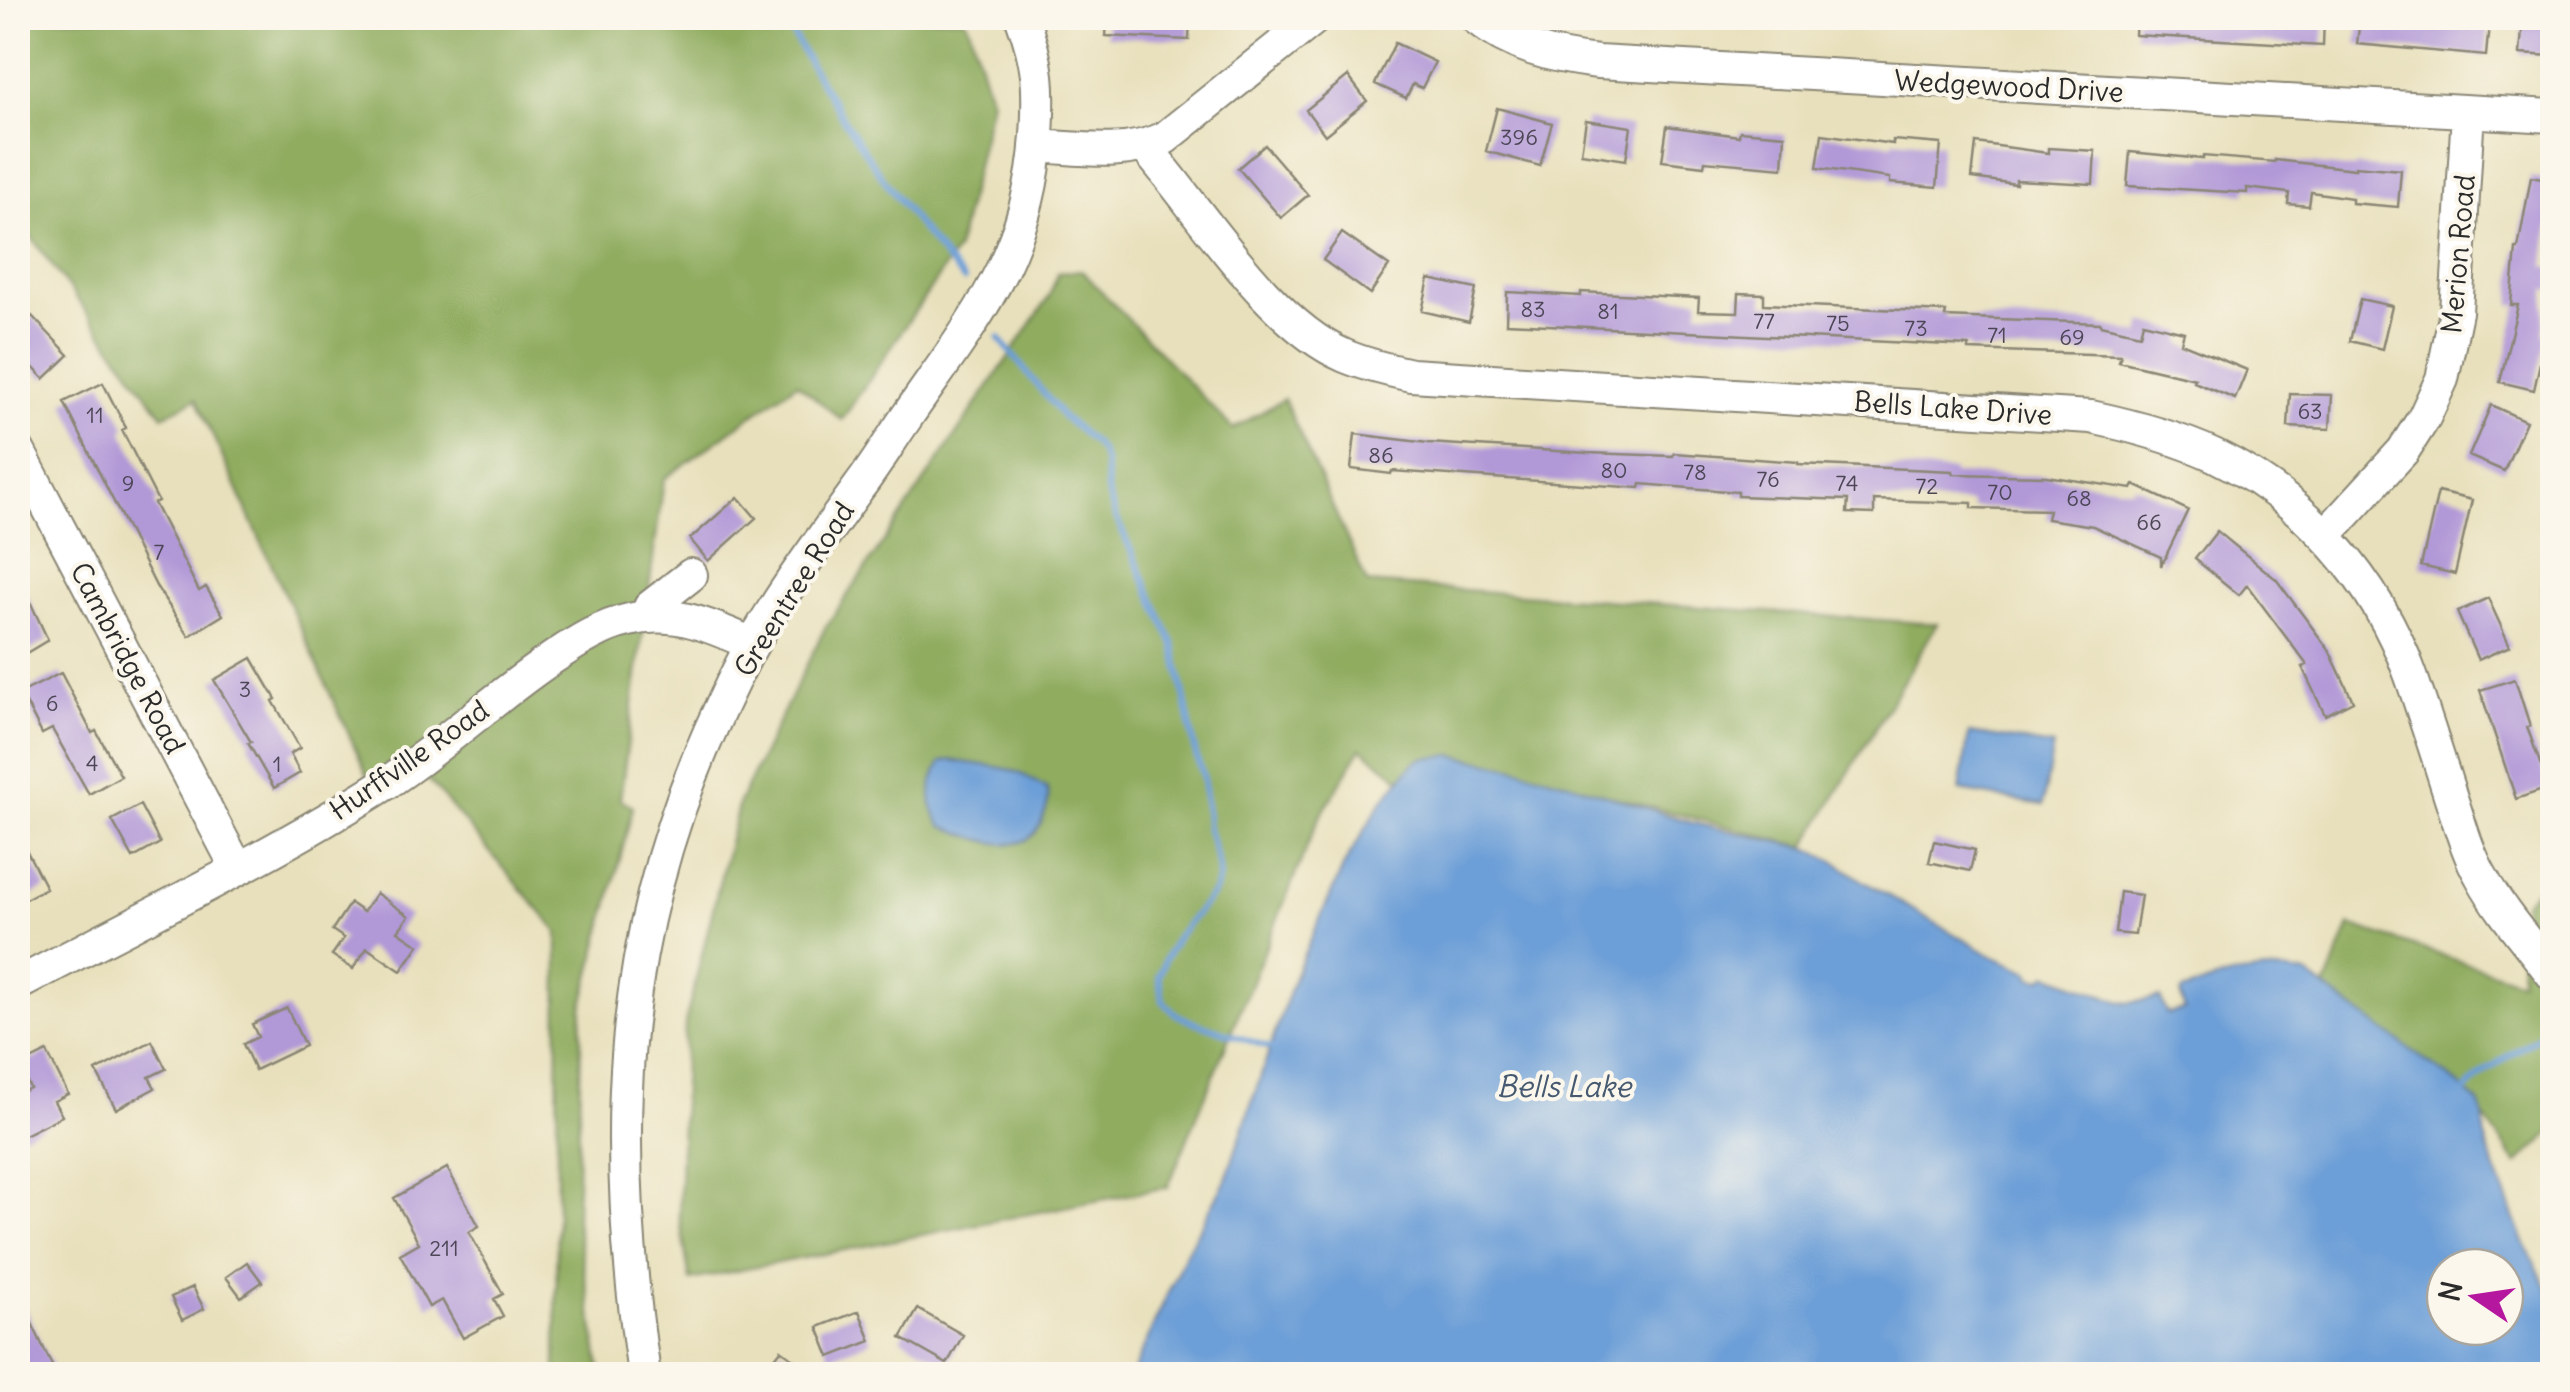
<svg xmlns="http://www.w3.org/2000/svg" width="2570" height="1392" font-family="Delius,sans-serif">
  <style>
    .forest { fill: #8fac5e; stroke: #5d6c44; stroke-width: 2.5 }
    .water { fill: #6c9ed7; stroke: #4c6481; stroke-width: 2.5; fill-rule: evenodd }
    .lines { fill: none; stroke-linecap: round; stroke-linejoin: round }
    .stream { stroke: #6c9ed7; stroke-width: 6 }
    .building { fill: #b198d7 }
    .minor-casing { stroke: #8a8674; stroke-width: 36 }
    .minor { stroke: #fff; stroke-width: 32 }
    .labels { text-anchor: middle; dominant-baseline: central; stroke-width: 8; stroke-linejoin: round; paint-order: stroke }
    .number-label { font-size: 22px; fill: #4c4656 }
    .street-label { font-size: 28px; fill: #2b2b2b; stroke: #fbf7ec }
    .water-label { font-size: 30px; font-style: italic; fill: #455970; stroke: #fbf7ec }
  </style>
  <rect width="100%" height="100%" fill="#fbf7ec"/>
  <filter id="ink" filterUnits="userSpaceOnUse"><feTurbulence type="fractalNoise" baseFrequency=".01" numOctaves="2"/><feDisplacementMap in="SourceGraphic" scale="20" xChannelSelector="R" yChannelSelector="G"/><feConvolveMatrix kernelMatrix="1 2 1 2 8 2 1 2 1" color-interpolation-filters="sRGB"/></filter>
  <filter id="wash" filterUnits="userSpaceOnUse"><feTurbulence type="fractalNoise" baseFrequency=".0048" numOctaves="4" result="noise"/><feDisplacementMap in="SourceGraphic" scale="40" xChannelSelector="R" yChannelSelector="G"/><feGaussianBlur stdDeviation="2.25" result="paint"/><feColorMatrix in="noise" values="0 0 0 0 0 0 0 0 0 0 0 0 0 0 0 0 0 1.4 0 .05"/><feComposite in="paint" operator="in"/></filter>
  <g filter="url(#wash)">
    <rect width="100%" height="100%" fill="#e8e0bc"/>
    <path class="forest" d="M18,18H964L969,26L991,101L957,249L842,420L797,383L664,479L620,799L633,807L582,1009L576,1221L601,1374H556L558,932L420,770L376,794L196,399L163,416L18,219Z
      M1081,270L1233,429L1284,399L1367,583L1937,624L1805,847L1452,755L1401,779L1361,748L1317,822L1168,1187L690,1280L679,1214L685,1024L739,802L824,630L1049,297L1058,273Z
      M2552,561V705L2543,674L2544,587Z
      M2552,873V1132L2517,1164L2483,1115L2478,1103L2325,988L2350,925L2520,981L2524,902Z"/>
    <path class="water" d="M1969,733L2053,746L2043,805L1960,791Z
      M1452,755L1516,768L1566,782L1693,823L1807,848L1834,861L1860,879L1992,956L2030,972V977L2041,979L2048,974L2118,1001L2129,1003L2160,998L2167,1014L2185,1010L2180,995L2181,992C2194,989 2207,982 2219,979C2251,971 2276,968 2307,975L2461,1086L2478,1103L2483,1115L2487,1147L2523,1240L2552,1297V1374H1132L1185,1254L1225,1182L1295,974L1346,861L1381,803L1414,763L1423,758ZM2445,1267H2505V1327H2445Z
      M951,760C979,766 1008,764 1032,780C1033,781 1045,787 1046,788C1052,796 1046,810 1043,818C1028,864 975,837 942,826C927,804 928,787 941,762Z"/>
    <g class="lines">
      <path class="stream" d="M784,18C832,108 896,204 964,280
        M999,338L1062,416L1095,444L1101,452L1105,463L1107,490L1115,515L1174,645L1196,755L1203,777L1208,829L1219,869V878L1214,892L1176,938L1165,959L1159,977L1163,1001L1176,1014L1188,1020L1277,1050
        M2460,1096L2487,1070L2552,1027"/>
    </g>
    <g id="blocks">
      <path class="building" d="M1107,18H1190L1189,40L1106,36Z
        M2136,18H2324L2323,46L2135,35Z
        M2360,18H2413L2489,24L2486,56L2357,44Z
        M2523,19L2552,22V56L2520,54Z
        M1395,43L1435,62L1422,88L1413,84L1406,98L1375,84Z
        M1348,76L1367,101L1325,135L1306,110Z
        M1497,108L1552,123L1540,166L1486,151Z
        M1586,120L1631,127L1626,160L1581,153Z
        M1667,126L1739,136L1740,131L1785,135L1783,168L1705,161L1704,166L1662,161Z
        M1822,134L1893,144V140L1941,144L1937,187L1890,183V178L1817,168Z
        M1976,143L2048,153V148L2095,151L2093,184L2016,180V184L1972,178Z
        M1265,145L1308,195L1281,218L1238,168Z
        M2130,152L2203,159V156L2275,162V160L2355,169V166L2401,170L2398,207L2352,203V198L2311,192L2309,206L2288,204L2289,193L2247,188V193L2127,186Z
        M2531,177L2552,181V228L2549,227L2545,266L2552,267V291L2546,290L2543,335L2546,336L2534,390L2500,382L2518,305H2511L2516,249H2518Z
        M1342,233L1389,266L1370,294L1323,260Z
        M1429,279L1476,289L1469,322L1422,311Z
        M1507,292L1581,296V292L1699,298L1698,311L1738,312L1739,293L1764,294V304L1946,312L1945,317L2100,323V325L2140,334L2143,322L2184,332L2181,343L2247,370L2235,399L2194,382L2195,379L2119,361L2121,355L1969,350V346L1506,323Z
        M2360,299L2392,306L2382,349L2350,341Z
        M32,316L69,355L44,379L18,351V330Z
        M103,383L126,428L122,430L158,501L154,503L199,591L206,587L223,615L189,636L156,586L64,402Z
        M2290,394L2332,395L2330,429L2288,427Z
        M2491,405L2526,421L2504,471L2469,456Z
        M1355,434L1428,443L1587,453L1673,456L1674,453L1798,462V464L1953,471V474L2046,476L2132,489L2134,485L2188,510L2161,566V557L2093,526L2047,519L2049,510L1972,508V503L1874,500V514L1847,513L1848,500L1738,496V492L1641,484L1640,488L1392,471L1391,474L1351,469Z
        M2438,492L2472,500L2455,574L2421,566Z
        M738,497L756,518L708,561L690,539Z
        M2217,531L2276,579L2329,650L2353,701L2325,715L2302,667L2307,665L2247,585L2239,595L2195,559Z
        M18,576L48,640L18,658Z
        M2488,598L2510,646L2478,660L2457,612Z
        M252,658L276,699L273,701L300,748L290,754L300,773L274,788L248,743L251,742L214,680Z
        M61,673L92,733L96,731L121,776L89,794L52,729L42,734L21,693Z
        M2515,679L2530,726L2527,727L2549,788L2516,799L2480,690Z
        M140,805L160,843L133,858L112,820Z
        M18,834L46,888L18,903Z
        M1934,841L1975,850L1970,871L1929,862Z
        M2120,892L2141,895L2135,935L2115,933Z
        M376,893L409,916L398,931L419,945L401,971L367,948L353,969L332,955L344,938L332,930L350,903L363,912Z
        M287,1008L305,1046L255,1070L243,1044L258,1037L252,1024Z
        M152,1041L166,1069L149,1077L155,1088L116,1109L96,1071Z
        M47,1052L68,1094L54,1101L62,1116L18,1138V1094L30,1088L19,1066Z
        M447,1168L479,1226L469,1232L503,1294L494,1299L503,1316L463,1338L442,1300L429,1307L400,1254L419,1243L394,1198Z
        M247,1262L262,1282L241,1297L226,1277Z
        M193,1287L204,1309L182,1320L171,1297Z
        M18,1294L56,1374H18Z
        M918,1309L963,1335L947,1364L901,1338Z
        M859,1311L871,1341L830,1357L818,1327Z
        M781,1350L815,1374H762Z"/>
    </g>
  </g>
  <g filter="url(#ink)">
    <use href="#blocks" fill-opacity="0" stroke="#8a8674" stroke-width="2.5"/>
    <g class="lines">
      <g class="minor-casing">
        <path id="minor" d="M1476,18C1511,47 1554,57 1598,62L2552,116
          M1036,146C1080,148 1124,157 1165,138L1315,18
          M1145,147C1200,210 1268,323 1345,356C1366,365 1388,370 1411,375L2091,417C2133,426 2175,437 2214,455C2306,499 2377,580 2411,676C2425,716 2438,757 2451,798C2460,824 2467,852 2481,876C2500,911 2528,942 2552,974
          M18,450L237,868
          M2326,535L2403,451L2424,418L2442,379L2456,312L2468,112
          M647,617L650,607L691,575
          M18,984C140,919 267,859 385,784C444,746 495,696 554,657C578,641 602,626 629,620C675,609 711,626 752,644
          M644,1374C610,1146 615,945 710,731C723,702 737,671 753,643C784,589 823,537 859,487C876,465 890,441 906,418C972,322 1029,258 1037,136C1040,86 1039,64 1022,18"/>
      </g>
      <use href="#minor" class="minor"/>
    </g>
  </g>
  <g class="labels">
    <g class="number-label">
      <text x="1519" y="137">396</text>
      <text x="1533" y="309">83</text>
      <text x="1608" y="311">81</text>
      <text x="1764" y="321">77</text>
      <text x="1838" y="323">75</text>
      <text x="1916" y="328">73</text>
      <text x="1997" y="335">71</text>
      <text x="2072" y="337">69</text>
      <text x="2310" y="411">63</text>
      <text x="95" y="415">11</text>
      <text x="1381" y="455">86</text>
      <text x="1614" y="470">80</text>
      <text x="1695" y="472">78</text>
      <text x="1768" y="479">76</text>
      <text x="128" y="483">9</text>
      <text x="1847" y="483">74</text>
      <text x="1927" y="486">72</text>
      <text x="2000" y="492">70</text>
      <text x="2079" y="498">68</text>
      <text x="2149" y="522">66</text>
      <text x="159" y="552">7</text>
      <text x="245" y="689">3</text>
      <text x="52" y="703">6</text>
      <text x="92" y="763">4</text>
      <text x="277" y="764">1</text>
      <text x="444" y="1248">211</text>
    </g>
    <g class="street-label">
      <text transform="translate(2009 86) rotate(3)">Wedgewood Drive</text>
      <text transform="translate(2458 254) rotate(-85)">Merion Road</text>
      <text transform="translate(1953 408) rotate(4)">Bells Lake Drive</text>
      <text transform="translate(794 589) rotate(-58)">Greentree Road</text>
      <text transform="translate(128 658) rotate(62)">Cambridge Road</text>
      <text transform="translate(409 760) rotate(-35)">Hurffville Road</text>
    </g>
    <g class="water-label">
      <text x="1564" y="1086">Bells Lake</text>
    </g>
  </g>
  <rect width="2570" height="1392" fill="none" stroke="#fbf7ec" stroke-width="60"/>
  <g transform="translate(2475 1297) rotate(283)"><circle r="48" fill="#fbf7ec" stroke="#a8a59f" stroke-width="2.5"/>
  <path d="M0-8L18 38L0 25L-18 38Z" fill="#b5179e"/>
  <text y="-15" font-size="28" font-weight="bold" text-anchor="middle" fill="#2b2b2b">N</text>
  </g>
</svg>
